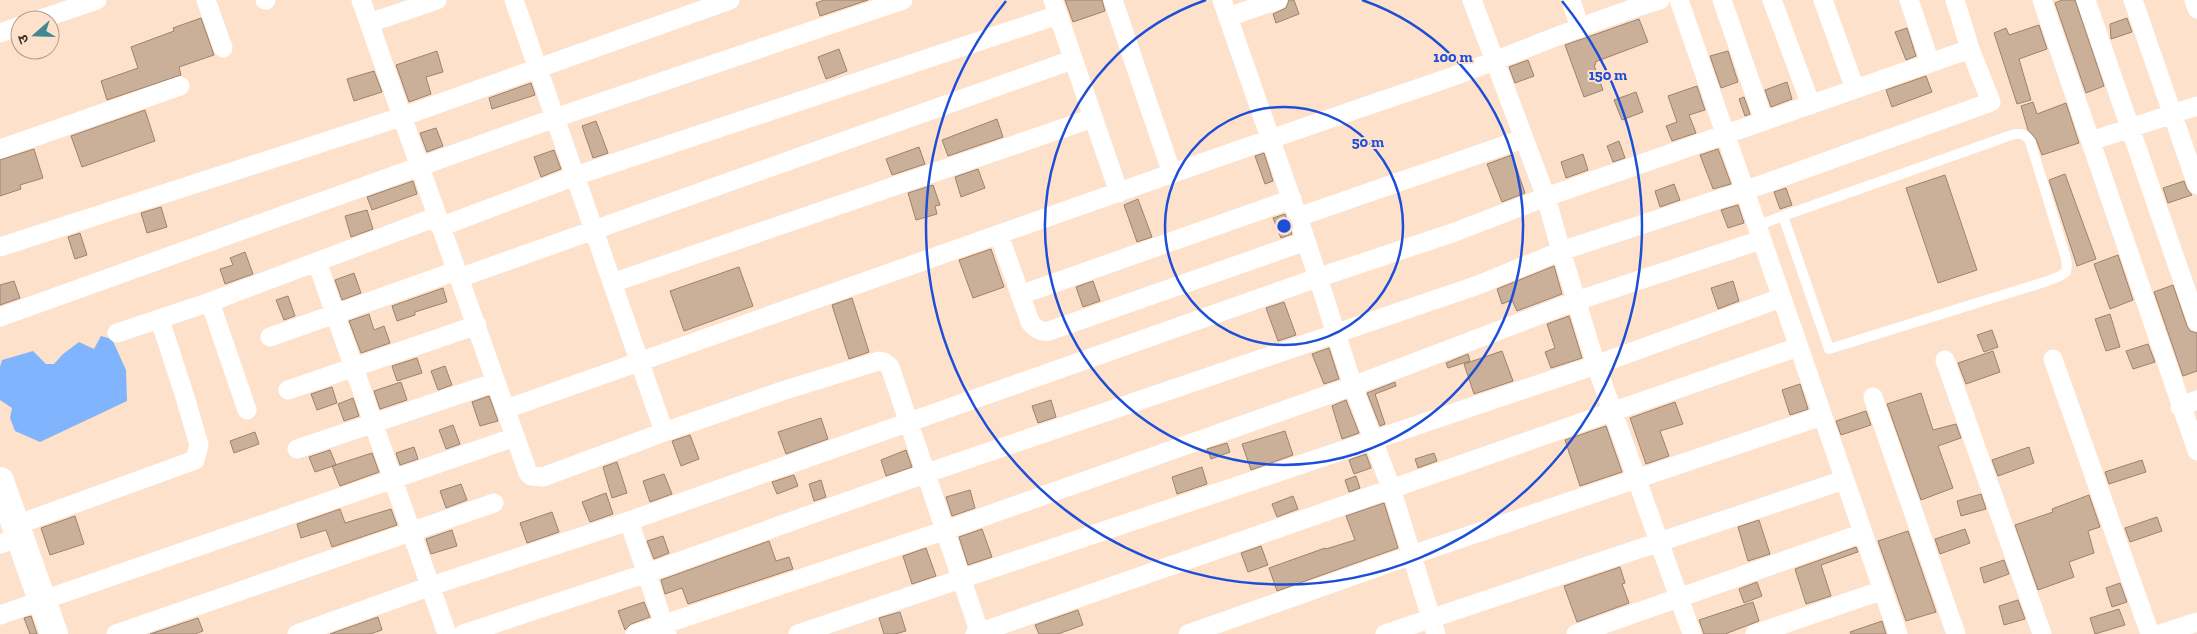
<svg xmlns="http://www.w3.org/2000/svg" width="2197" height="634" font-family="'Zilla Slab','Noto Sans Devanagari',serif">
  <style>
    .water { fill: #80b4fc }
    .building { fill: #caaf99; stroke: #9d836e }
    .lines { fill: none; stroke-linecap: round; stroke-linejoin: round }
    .lane { stroke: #fff; stroke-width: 10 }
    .street { stroke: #fff; stroke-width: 19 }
    .secondary { stroke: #fff; stroke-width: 28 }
    .ring { fill: none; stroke: #1d4ed8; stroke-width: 2.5 }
    .centre { fill: #1d4ed8; stroke: #fde1ca; stroke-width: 2.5 }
    .ring-label { font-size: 15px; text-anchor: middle; font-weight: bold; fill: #1d4ed8; stroke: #fde1ca; stroke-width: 4; stroke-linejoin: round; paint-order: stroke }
  </style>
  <rect width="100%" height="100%" fill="#fde1ca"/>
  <path class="water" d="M101,336L112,339L126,370L127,401L40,442L15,431L10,418L12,408L0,400V367L2,360L33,351L46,364H54L63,354L79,342L94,349Z"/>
  <path class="building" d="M824,0H868L820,16L816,3Z
    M1065,0H1102L1105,11L1073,22Z
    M1289,0H1294L1299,14L1276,23L1273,14L1286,8Z
    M2062,0H2075L2104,86L2086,93L2055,3Z
    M201,18L214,55L179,67L181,75L107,100L101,81L138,68L131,47L174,31L173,28Z
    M2127,18L2132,32L2111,39L2110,24Z
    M1639,19L1648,42L1595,62L1596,64L1594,65L1603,90L1584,97L1565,45Z
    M2039,25L2047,49L2019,59L2031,100L2017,104L1994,33L2006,28L2009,35Z
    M1907,28L1916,56L1906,60L1895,32Z
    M839,49L847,71L826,79L818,57Z
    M437,51L443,72L426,77L431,94L409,102L396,65Z
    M1728,51L1738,82L1721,88L1710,56Z
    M1528,60L1534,76L1515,83L1509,67Z
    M374,71L382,92L354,101L347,79Z
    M1926,76L1932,92L1892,107L1886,90Z
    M1787,82L1792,99L1771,107L1765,90Z
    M531,83L535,95L492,109L489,98Z
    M1697,86L1705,110L1689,115L1696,133L1672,141L1666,126L1677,122L1668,96Z
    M1636,92L1643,112L1622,120L1614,100Z
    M1744,97L1750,114L1745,116L1739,99Z
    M2033,102L2037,114L2066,103L2079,143L2042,155L2036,139L2028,130L2021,106Z
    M145,110L155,141L82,167L71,136Z
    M997,119L1003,137L948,156L942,140Z
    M596,121L608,153L593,158L582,126Z
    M436,128L443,146L427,152L420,133Z
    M1619,141L1625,158L1613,162L1607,146Z
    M919,147L925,164L892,175L886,159Z
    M34,149L43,178L20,185L21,189L0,196V160Z
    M1718,149L1731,184L1713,189L1700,155Z
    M554,150L561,169L541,177L534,157Z
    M1264,153L1273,181L1265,184L1255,156Z
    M1583,154L1588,170L1566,178L1561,162Z
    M1512,155L1525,193L1502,202L1487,164Z
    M978,169L985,188L961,197L955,177Z
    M2065,174L2096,259L2077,266L2049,180Z
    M1945,175L1977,270L1938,283L1906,188Z
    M413,181L417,194L372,210L367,197Z
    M2184,181L2187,189L2192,195L2168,203L2163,188Z
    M1674,184L1680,200L1660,207L1655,191Z
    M933,185L940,205L935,206L937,214L916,220L908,193Z
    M1786,188L1792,205L1780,209L1774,192Z
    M1138,199L1152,237L1137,242L1124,205Z
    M1738,205L1744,223L1728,228L1721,210Z
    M161,207L167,227L147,233L141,213Z
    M367,210L373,229L351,237L345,216Z
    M1285,214L1292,234L1281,238L1273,218Z
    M80,233L87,255L75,259L68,237Z
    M991,249L1004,287L973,298L959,260Z
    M245,252L253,274L225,284L220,269L233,265L230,258Z
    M2118,255L2133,300L2110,309L2094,264Z
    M1554,266L1562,294L1517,311L1512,300L1502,304L1497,289Z
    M739,267L753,306L684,331L670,291Z
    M354,273L361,293L342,300L335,280Z
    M14,281L20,298L0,305V285Z
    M1093,281L1100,301L1083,307L1076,287Z
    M1733,281L1739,301L1718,309L1711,288Z
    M2173,285L2187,326L2190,331L2197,333V371L2183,376L2154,292Z
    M443,288L447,302L415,312V315L397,321L392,306Z
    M288,296L295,316L284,320L276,300Z
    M852,298L869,352L849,359L832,305Z
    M1284,302L1296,335L1278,341L1266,308Z
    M369,314L374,330L384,326L390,343L361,353L349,321Z
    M2110,314L2120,347L2106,351L2095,319Z
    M1569,316L1582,358L1551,368L1545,352L1555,348L1547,324Z
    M1992,330L1998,347L1984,352L1977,335Z
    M2148,344L2155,362L2133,369L2126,351Z
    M1329,348L1339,379L1324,384L1312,354Z
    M1502,351L1513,381L1474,394L1464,364Z
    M1993,351L2000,372L1966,384L1958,363Z
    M1468,354L1470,361L1448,368L1446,363Z
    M417,358L422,373L397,381L392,366Z
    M445,366L452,385L438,390L431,371Z
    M401,382L407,400L380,409L374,391Z
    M1395,382L1396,386L1375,394L1385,424L1380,426L1367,393Z
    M1800,384L1808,409L1790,415L1782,390Z
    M332,387L337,403L317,410L311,394Z
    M1921,393L1933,430L1956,424L1961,438L1938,446L1953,488L1921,500L1887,404Z
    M489,396L498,421L480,426L472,402Z
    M353,398L359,416L344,421L338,404Z
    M1051,400L1056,417L1038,423L1032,406Z
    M1346,400L1359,433L1342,439L1332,406Z
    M1675,402L1683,424L1660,431L1669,456L1646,464L1630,418Z
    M1866,411L1871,425L1841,435L1836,421Z
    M821,418L828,439L786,454L778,432Z
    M453,425L460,444L446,449L439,430Z
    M1606,426L1622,472L1580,486L1565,440Z
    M1285,431L1293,455L1251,470L1242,444Z
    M255,432L259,444L234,453L230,441Z
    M690,435L699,459L681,466L672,441Z
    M1227,443L1230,452L1211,459L1207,449Z
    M414,447L418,459L400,465L396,453Z
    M2029,447L2034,463L1998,476L1992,460Z
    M330,450L336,465L315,472L309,457Z
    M906,450L912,467L886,476L881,460Z
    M372,453L379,472L340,486L332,466Z
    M1434,453L1437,461L1418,468L1415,459Z
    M1366,454L1371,468L1354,474L1349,460Z
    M2142,460L2146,472L2109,484L2105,472Z
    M617,462L627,493L612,498L603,467Z
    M1202,467L1207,484L1177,494L1172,477Z
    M664,474L672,494L650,502L643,481Z
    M794,475L798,486L777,494L772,482Z
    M1356,476L1360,488L1349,492L1345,480Z
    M821,480L826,497L814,501L809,484Z
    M461,484L467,500L446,508L440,491Z
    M970,490L975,508L952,516L946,497Z
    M606,493L613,514L590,522L582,502Z
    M1981,494L1986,509L1961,516L1957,501Z
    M2089,495L2100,527L2088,531L2094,553L2069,562L2074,577L2038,590L2015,525L2053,512L2052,509Z
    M1293,496L1298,509L1277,517L1272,504Z
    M1384,503L1398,548L1277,591L1269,568L1325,548L1326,549L1355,540L1346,516Z
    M340,509L345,523L391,509L397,525L332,547L326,530L301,538L297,524Z
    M552,512L559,532L527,543L520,523Z
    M75,516L84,544L50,555L41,528Z
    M2157,517L2162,531L2130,542L2125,528Z
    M1759,520L1770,554L1748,561L1738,527Z
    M982,529L992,557L968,565L959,537Z
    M1965,529L1970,543L1940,554L1935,539Z
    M452,530L457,546L431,554L426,539Z
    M1908,531L1936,612L1906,621L1878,541Z
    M663,536L669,553L654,559L647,541Z
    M769,541L776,561L789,557L793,569L688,604L682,588L665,594L661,580Z
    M1261,546L1268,565L1248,572L1241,553Z
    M1856,547L1858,552L1821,565L1831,596L1806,604L1795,569Z
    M926,548L936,576L912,584L903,556Z
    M2004,560L2009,574L1984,583L1980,568Z
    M1620,567L1625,583L1622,584L1629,603L1577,622L1564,586Z
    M1757,582L1762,596L1744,603L1739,589Z
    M2120,583L2127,602L2112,607L2106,588Z
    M2018,600L2025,619L2004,625L1999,606Z
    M644,602L650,617L631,624L625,630L618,611Z
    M1753,602L1759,621L1725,634H1704L1699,620Z
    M2119,609L2125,625L2095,634L2090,618Z
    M1078,610L1083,625L1058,634H1039L1035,625Z
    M900,612L906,631L895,634H884L879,618Z
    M31,616L37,634H30L24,618Z
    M378,617L382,630L370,634H330Z
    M198,618L203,631L195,634H150Z
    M1882,621L1886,634H1851L1850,632Z"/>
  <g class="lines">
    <path class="lane" d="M1756,226L1783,216L2003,138C2013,134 2023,130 2030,141L2065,255L2067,264L2066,272L2060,276L2048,281L1829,349L1783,216"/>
    <path class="street" d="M206,0L223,48
      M265,0H266
      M361,0L528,473L531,476L543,477L664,432L782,391L879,361L884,362L890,367L980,634
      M514,0L664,432
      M1053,0L1119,193
      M1113,0L1172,174
      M1222,0L1306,241L1353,386L1391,488L1436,634
      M1472,0L1546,197L1561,251L1596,365L1692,634
      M1571,0L1580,29
      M1679,0L1898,634
      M1722,0L1764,121
      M1772,0L1811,105
      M1823,0L1855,89
      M1909,0L1930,63
      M2042,0L2197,451
      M2086,0L2197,322
      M2133,0L2197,185
      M2194,0L2197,9
      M1228,17L1278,0
      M38,20L97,0
      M369,23L437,0
      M0,33L20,26
      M2091,141L2197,106
      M0,149L180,86
      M1298,217L1523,139
      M440,227L575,176L1058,15
      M999,235L1030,322C1036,329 1040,332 1049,331L1306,241
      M0,247L401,117L730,0
      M317,262L447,634
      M459,278L1072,60
      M612,283L1093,118
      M1020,295L1292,199
      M210,302L247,410
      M0,317L555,118L903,0
      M117,333L210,302L436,217
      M270,337L456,271
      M2053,359L2150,634
      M1945,360L2042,634
      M288,390L477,325
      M1873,397L1956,634
      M2180,407L2197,400
      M506,409C815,300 1124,188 1434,83C1510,57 1583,23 1660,0
      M297,449L496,382
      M629,521L667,634
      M16,525L195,460L199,445L185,397L160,320
      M0,544L20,537
      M0,615L515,437
      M116,634L494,503
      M297,634L431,586L629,521L1317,278L1455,232L1546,197L1970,49
      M463,634L647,573L927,473L1478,285L1561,251L1744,191L1991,102L1970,49L1955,0
      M635,634L946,530L1353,386L1576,301L1761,240
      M798,634L1596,365L1781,298
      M975,634L1798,347
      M1188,634L1412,555L1822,416
      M1385,634L1844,480
      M1576,634L1863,533
      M1755,634L1883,590
      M2160,634L2197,622"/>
    <path class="secondary" d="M0,481L54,634"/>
  </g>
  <g class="ring">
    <circle cx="1284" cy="226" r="119"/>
    <path d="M1362 0A239 239 0 1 1 1206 0"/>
    <path d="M1562 1A358 358 0 1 1 1006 1"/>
  </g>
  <circle cx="1284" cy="226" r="8" class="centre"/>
  <g class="ring-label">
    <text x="1453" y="62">100 m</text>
    <text x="1608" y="80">150 m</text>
    <text x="1368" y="147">50 m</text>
  </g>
  <g transform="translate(35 35) rotate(250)"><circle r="24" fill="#fde1ca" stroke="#b09b8a"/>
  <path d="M0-4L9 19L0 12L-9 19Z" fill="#428893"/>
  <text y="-8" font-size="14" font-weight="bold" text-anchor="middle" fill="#3d3229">उ</text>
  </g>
</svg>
